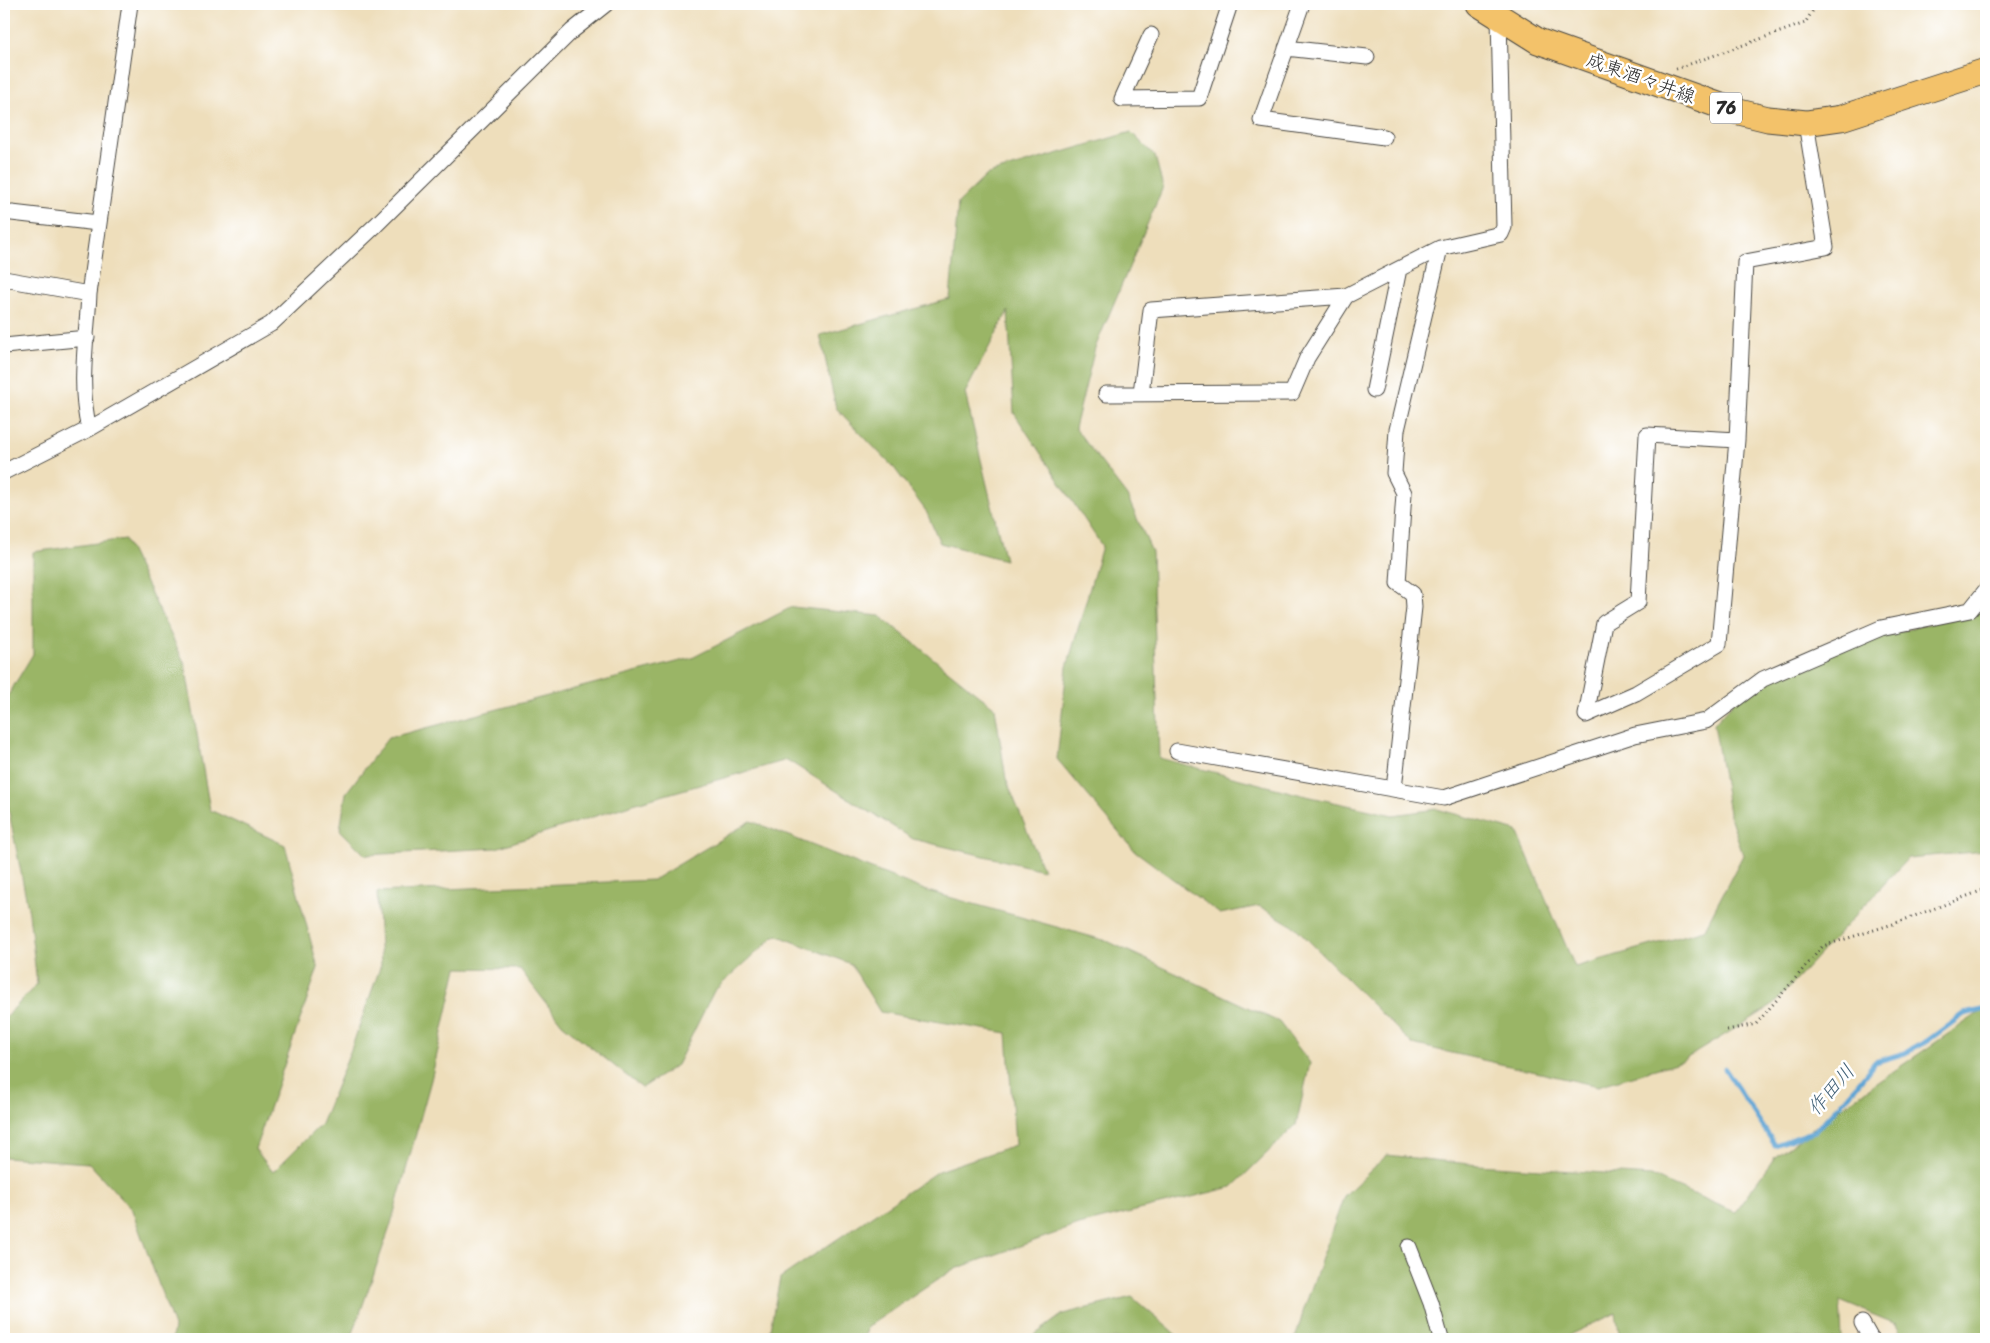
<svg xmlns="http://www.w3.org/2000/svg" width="1990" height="1343" font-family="Sriracha,'Klee One',sans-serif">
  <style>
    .forest { fill: #9ab566; stroke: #627048 }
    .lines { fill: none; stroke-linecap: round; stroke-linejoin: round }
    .stream { stroke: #5fa4d4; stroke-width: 5 }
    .minor-casing { stroke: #484641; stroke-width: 17 }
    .primary-casing { stroke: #484641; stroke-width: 27 }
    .path { stroke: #484641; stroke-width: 3; stroke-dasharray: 1 4; stroke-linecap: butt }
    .minor { stroke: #fff; stroke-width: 15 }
    .primary { stroke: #f3c26a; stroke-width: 25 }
    .labels { text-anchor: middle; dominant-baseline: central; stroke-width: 5; stroke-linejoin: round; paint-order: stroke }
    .shield { fill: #fff; stroke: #6b6b6b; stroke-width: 1 }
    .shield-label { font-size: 18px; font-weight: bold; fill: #2b2b2b }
    .street-label { font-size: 19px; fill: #2b2b2b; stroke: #fff }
    .water-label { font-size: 20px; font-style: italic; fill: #426177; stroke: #fff }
  </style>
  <rect width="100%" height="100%" fill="#fff"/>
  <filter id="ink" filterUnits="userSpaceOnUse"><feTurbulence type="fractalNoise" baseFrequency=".02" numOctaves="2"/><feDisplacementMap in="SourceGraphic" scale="10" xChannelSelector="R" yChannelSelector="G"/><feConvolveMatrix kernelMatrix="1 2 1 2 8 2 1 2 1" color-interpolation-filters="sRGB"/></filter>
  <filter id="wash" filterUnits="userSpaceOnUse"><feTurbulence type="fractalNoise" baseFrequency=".0096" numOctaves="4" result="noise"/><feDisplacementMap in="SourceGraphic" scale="20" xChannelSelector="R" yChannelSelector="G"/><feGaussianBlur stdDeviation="1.12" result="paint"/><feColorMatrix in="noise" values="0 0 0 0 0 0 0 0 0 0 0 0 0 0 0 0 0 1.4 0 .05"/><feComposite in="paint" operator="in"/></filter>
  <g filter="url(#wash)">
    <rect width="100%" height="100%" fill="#eedebb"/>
    <path class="forest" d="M1131,132L1155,156L1163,187L1095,348L1075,428L1127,496L1152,552L1159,758L1306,796L1393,815L1437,809L1517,831L1575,967L1704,930L1743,855L1729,813L1714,724L1764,669L1986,608V851L1908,858L1772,1006L1682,1061L1598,1086L1412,1044L1295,927L1259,906L1220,914L1135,851L1057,759L1067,667L1102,546L1014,413L1008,311L965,393L1005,560L940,543L926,511L895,469L836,408L820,335L950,299L958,203L988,174Z
      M125,539L185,664L210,810L285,845L318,968L255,1149L273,1172L321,1124L349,1055L381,965L377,892L653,880L751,821L927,891L1107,941L1279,1022L1310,1063L1296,1125L1232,1187L1079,1225L952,1270L867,1327L865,1339H768L780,1278L938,1171L1015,1145L1007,1033L880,1012L851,964L776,935L714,991L677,1065L642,1088L562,1024L520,969L457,968L431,1080L390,1227L351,1339H172L174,1327L132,1210L89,1163L4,1157V1019L37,984L29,913L5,792L4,748V702L33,654V552Z
      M792,607L880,616L995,708L1006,779L1043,870L913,839L787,760L633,804L496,848L365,855L340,830L346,793L388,738L692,658Z
      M1986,1008V1339H1904L1896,1324L1840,1301L1842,1339H1620L1616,1313L1571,1334L1566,1339H1295L1304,1309L1344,1196L1387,1155L1478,1165L1651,1176L1735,1212L1775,1157L1866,1090Z
      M1132,1297L1181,1339H1029L1063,1314Z"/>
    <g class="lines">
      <path class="stream" d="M1725,1069L1775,1145L1815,1131L1850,1094L1875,1062L1905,1053L1927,1041L1964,1014L1986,1009"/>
    </g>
  </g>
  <g filter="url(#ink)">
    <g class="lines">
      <g class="minor-casing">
        <path id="minor" d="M1302,4L1261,120L1384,137
          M1151,35L1122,99L1199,98L1230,4
          M1286,48L1367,57
          M12,213L98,223
          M4,279L89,294
          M4,346L87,338
          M1374,390L1399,269
          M1141,393L1151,310L1346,296
          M1106,394L1292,393L1307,358L1346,296L1440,248L1501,234L1504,227L1499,18
          M89,429C78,384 87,339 89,294L130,4
          M1647,435L1737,440L1719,644L1636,693L1586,715L1604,623L1638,602Z
          M1737,440L1745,262L1826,247L1806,123
          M4,472L89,429L271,324L376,225L572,31L606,4
          M1177,751L1444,798L1635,735L1706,721L1763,679L1881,628L1970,610L1986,590
          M1394,789L1414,607L1413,594L1398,583L1404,493L1394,473L1397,430L1440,248
          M1409,1247L1431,1303L1441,1339
          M1862,1323L1871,1339"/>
      </g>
      <g class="primary-casing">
        <path id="primary" d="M1479,4L1538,41L1735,111L1768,119L1806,123L1841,118L1986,71"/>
      </g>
      <path class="path" d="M1676,69L1805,23L1817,4
        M1727,1030L1756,1024L1823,946L1893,924L1986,889"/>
      <use href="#minor" class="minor"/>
      <use href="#primary" class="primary"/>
    </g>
  </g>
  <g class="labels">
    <rect class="shield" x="1710" y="92.5" width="32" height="31" rx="4"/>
    <g class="shield-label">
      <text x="1726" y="108">76</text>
    </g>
    <g class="street-label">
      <text transform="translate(1641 78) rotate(20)">成東酒々井線</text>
    </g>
    <g class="water-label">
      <text transform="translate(1831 1090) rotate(-49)">作田川</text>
    </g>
  </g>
  <rect width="1990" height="1343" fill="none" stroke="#fff" stroke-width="20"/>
</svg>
